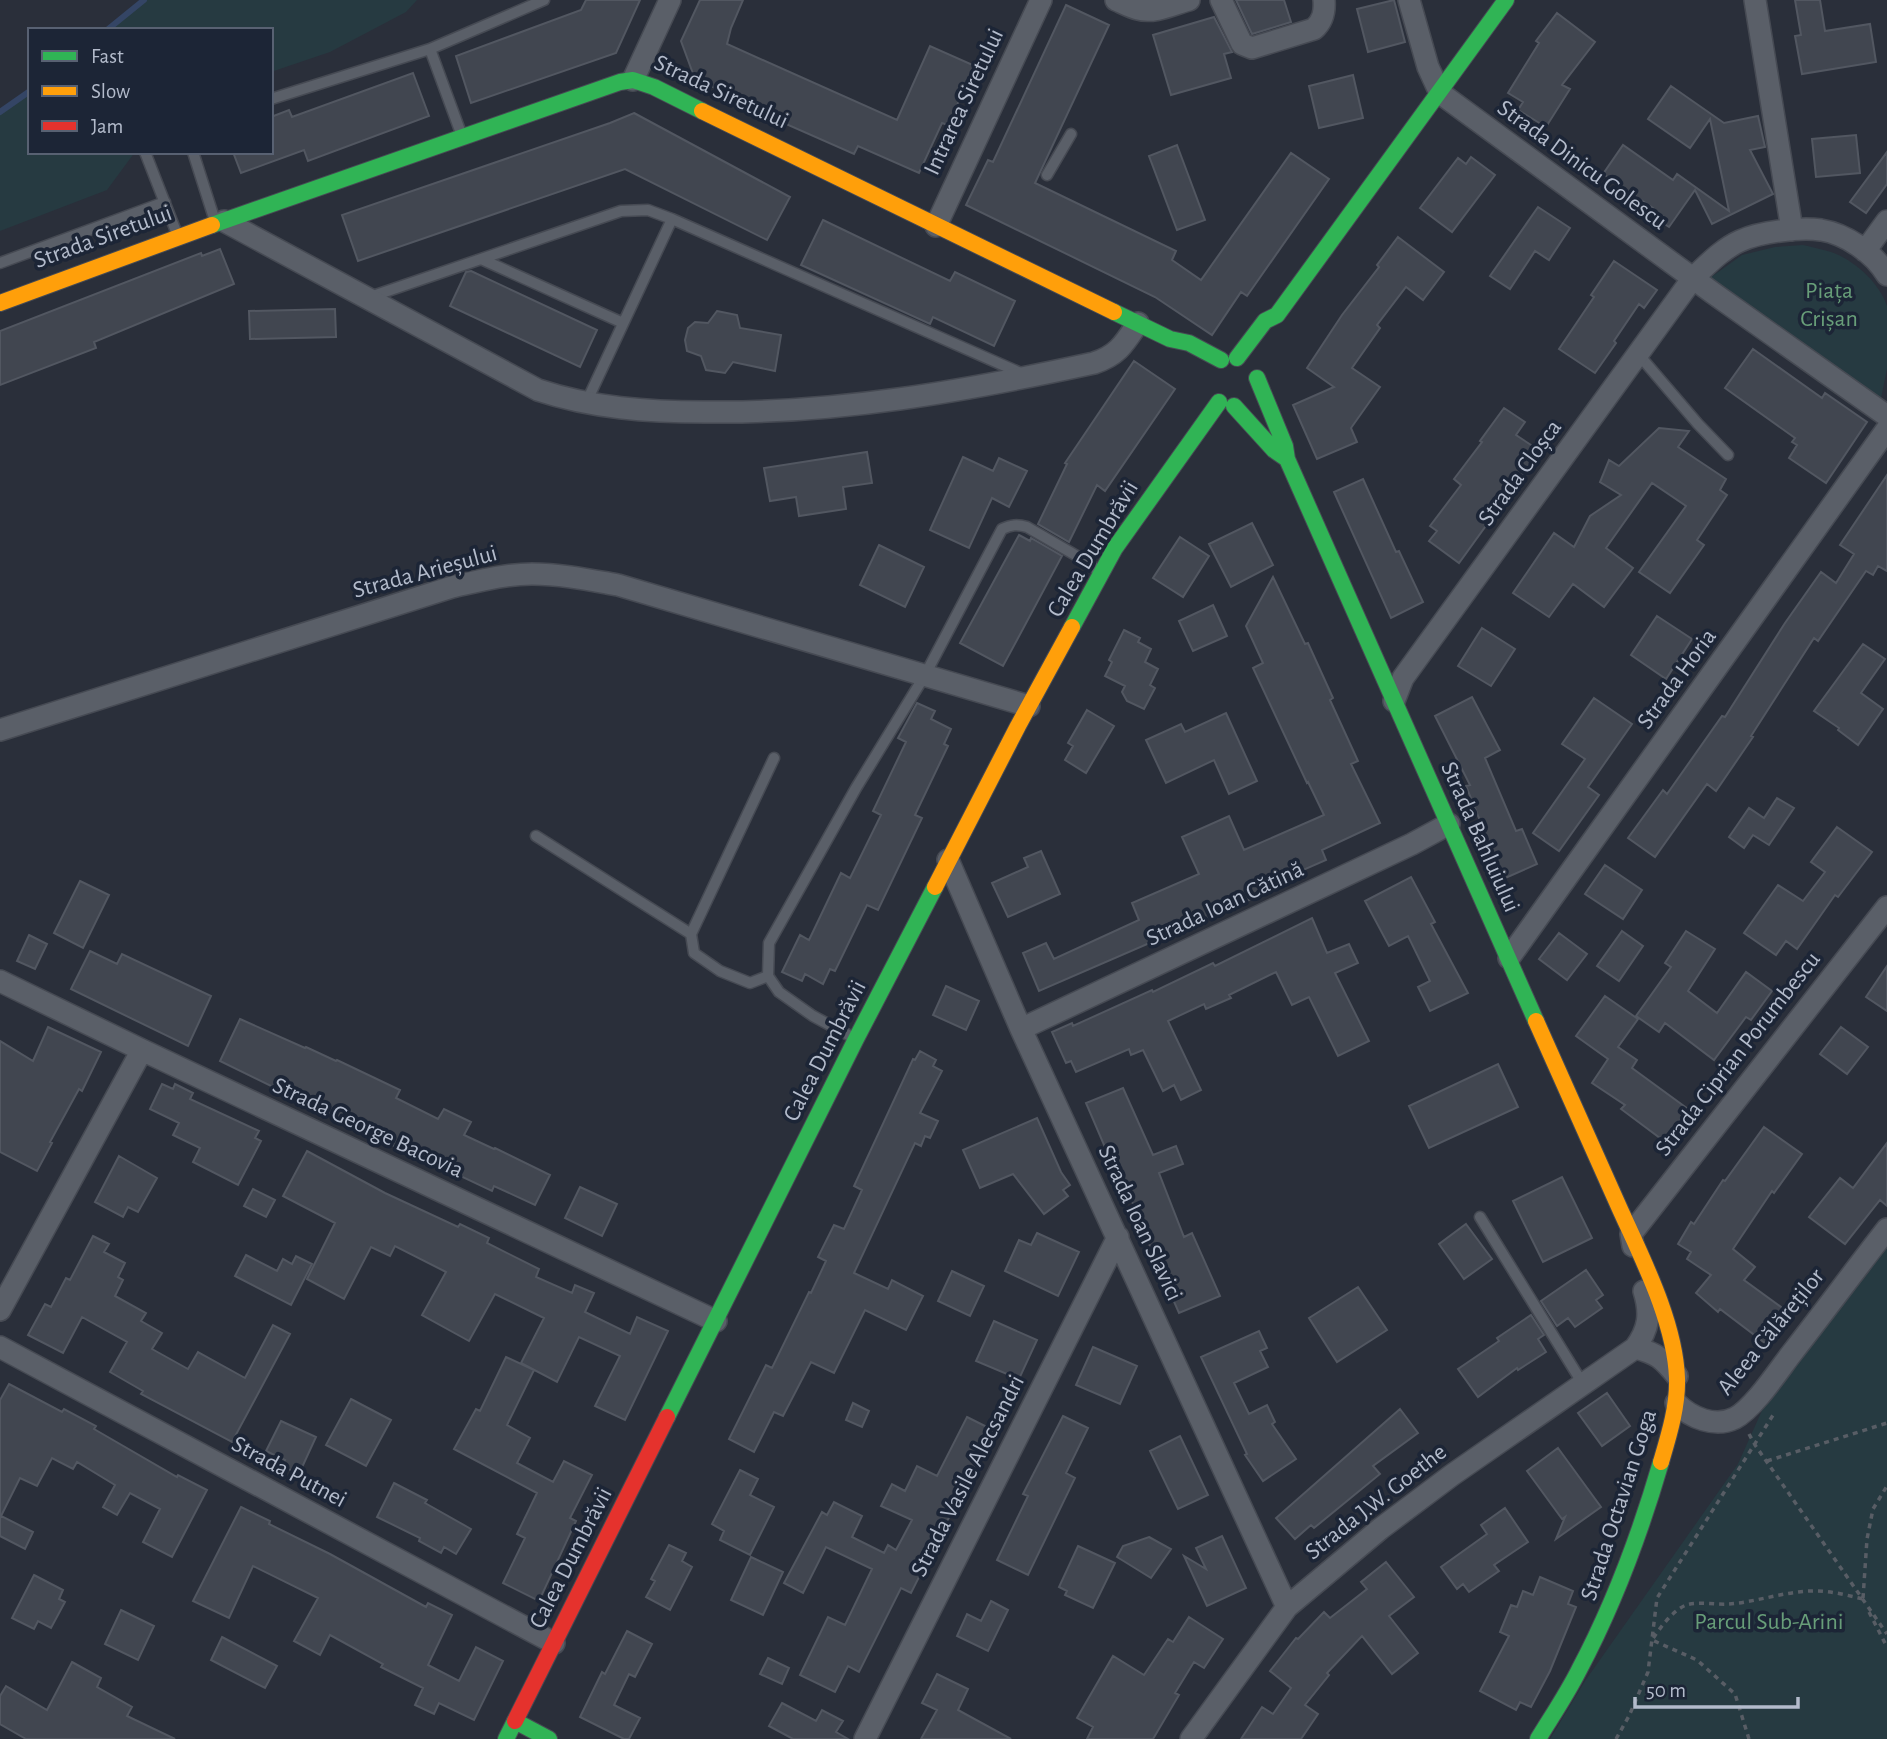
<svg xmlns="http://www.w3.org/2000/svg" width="1887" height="1739" font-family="'Alegreya Sans',sans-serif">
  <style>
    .green { fill: #263a41 }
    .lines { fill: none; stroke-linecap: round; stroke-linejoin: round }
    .stream { stroke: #344565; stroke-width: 6 }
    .building { fill: #414650; stroke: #525761; stroke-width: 2 }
    .lane-casing { stroke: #464a53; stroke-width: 13 }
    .street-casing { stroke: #464a53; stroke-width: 24 }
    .fast-casing { stroke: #464a53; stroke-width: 18 }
    .slow-casing { stroke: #464a53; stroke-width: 18 }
    .jam-casing { stroke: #464a53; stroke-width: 18 }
    .path { stroke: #585d65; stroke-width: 3.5; stroke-dasharray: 5 5; stroke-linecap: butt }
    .lane { stroke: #5a5f68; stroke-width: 10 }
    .street { stroke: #5a5f68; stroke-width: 21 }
    .fast { stroke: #30b455; stroke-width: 16 }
    .slow { stroke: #ff9f0a; stroke-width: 16 }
    .jam { stroke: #e5322d; stroke-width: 16 }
    .labels { text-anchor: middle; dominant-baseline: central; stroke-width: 7; stroke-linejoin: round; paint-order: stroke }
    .street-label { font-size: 24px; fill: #b3bbcb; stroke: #1c2536 }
    .park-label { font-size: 24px; fill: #689e79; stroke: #1c2536 }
  </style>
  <rect width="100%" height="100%" fill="#2a2f3a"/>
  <path class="green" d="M144,0H417L406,12L330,52L271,72V30H107Z
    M30,91V152H135L107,190L0,231V112Z
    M1803,245C1812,247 1821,249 1831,252C1854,260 1879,282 1887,306V369L1881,398L1707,280L1742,255L1775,247Z
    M1887,1229V1739H1550L1585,1681L1738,1464L1781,1368Z"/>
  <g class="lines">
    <path class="stream" d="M107,30L144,0
      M0,112L30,91"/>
  </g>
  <path class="building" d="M586,0H640L616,53L471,103L456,56L581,10Z
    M700,0H743L731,28L727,44L897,120L930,46L975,66L948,125L942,123L919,173L858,146L854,154L727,98L729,94L695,79L681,41Z
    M1236,0H1284L1291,22L1252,34Z
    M1394,0L1405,42L1368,52L1357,9Z
    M1795,0H1820L1825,31L1870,24L1876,62L1802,74L1795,36L1801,35Z
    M1066,5L1109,25L1035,183L1176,251L1172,260L1201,280L1291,153L1329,179L1247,296L1241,292L1212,335L1155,297L966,205L988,160L993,162Z
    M1557,13L1595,42L1562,85L1570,89L1546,127L1518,110L1523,102L1508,93L1539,43L1536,41Z
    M1214,17L1232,52L1224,54L1231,78L1171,95L1153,35Z
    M413,73L429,116L308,161L304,150L241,173L233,152H271V117L289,110L292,117Z
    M1353,75L1363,118L1319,128L1309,86Z
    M1671,86L1724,123L1758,116L1765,147L1750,150L1773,194L1712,224L1695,190L1669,227L1649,214L1653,208L1603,174L1623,145L1673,180L1677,174L1729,211L1710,119L1690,148L1648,119Z
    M634,113L790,197L767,240L625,169L358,261L342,215L610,123Z
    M1856,135L1860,173L1816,177L1812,139Z
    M1177,145L1205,220L1177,230L1149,156Z
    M1887,152V184L1866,213L1850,202Z
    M1471,157L1495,175L1452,232L1420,208L1458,158L1466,164Z
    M1538,207L1570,228L1549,260L1535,251L1510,289L1490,276Z
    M823,220L950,281L955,272L1015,301L994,346L933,317L930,324L801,265Z
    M1398,237L1444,272L1423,300L1406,287L1377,325L1380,328L1352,368L1380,387L1351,428L1357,442L1317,459L1293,405L1334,387L1307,368L1342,315L1379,267L1377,265Z
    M220,249L234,284L94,342L96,348L0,385V331L201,253L202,256Z
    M1614,261L1657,290L1644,308L1639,304L1614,341L1616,343L1595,373L1559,349L1594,297L1591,295Z
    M471,271L597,330L580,367L450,306L466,272Z
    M335,309L336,337L250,339L249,311Z
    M717,311L737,315L740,328L781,335L775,371L733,362L725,373L706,370L701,356L687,351L685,340L688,328L695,322L708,323Z
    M1753,349L1822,398L1825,393L1867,422L1826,483L1789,458L1797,445L1792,442L1795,438L1725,388Z
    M1134,361L1175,389L1105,491L1097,485L1069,542L1038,524L1067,464L1065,463Z
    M1504,408L1525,422L1516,435L1540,451L1459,563L1429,541L1437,531L1430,526L1461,485L1454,479L1482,442L1480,441Z
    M1659,428L1689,431L1678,447L1726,479L1720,490L1727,495L1697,540L1704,545L1670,593L1639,572L1686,506L1652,483L1606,548L1633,568L1604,607L1573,584L1549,617L1513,593L1554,533L1574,547L1590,516L1621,495L1600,482L1609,460L1619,466Z
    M867,452L872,483L843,487L846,509L799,516L796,497L770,501L764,468Z
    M963,457L993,471L999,458L1027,471L1009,507L992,498L969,548L930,530Z
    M1887,475V571L1878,566L1873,575L1866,571L1818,641L1814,638L1751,736L1753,737L1716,791L1707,784L1655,857L1628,838L1663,790L1667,794L1722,716L1725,717L1785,623L1821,572L1836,583L1854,554L1840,545Z
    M1363,479L1396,552L1399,551L1423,602L1391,618L1334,492Z
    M1252,523L1273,565L1231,587L1209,544Z
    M1019,535L1030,541L1031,538L1062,556L1003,666L960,643Z
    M1180,537L1209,556L1183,597L1153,578Z
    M879,545L924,567L905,607L860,585Z
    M1273,577L1305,644L1308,643L1333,698L1330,700L1358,761L1351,764L1380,823L1322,850L1326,860L1262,888L1265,893L1039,991L1023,953L1046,943L1054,959L1139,920L1132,903L1199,874L1182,837L1229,816L1244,850L1324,815L1308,782L1307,783L1253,668L1263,663L1246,626Z
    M1213,605L1227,636L1193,651L1179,621Z
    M1657,616L1692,639L1666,679L1631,655Z
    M1482,628L1515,649L1491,686L1458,666Z
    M1124,630L1140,638L1138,642L1151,649L1145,662L1158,669L1150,685L1155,688L1144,709L1127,701L1122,692L1125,686L1105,676L1112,662L1109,660Z
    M1863,644L1885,659L1861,693L1883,709L1858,745L1838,730L1839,728L1814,711Z
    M1472,697L1500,750L1485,758L1516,831L1522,829L1537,864L1501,880L1479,830L1483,828L1466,786L1470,785L1435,716Z
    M1594,698L1632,724L1588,787L1599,795L1559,851L1533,833L1585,759L1562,744Z
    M917,703L935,711L931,719L951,729L944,744L948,746L915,815L922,818L878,910L867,905L835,971L830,969L823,984L805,974L802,981L782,972L800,935L809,940L841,873L850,878L881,815L873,811L906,742L898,738Z
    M1087,710L1114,726L1086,773L1065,760L1073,746L1068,743Z
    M1226,713L1257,781L1229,794L1214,760L1166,783L1146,740L1181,724L1185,732Z
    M1777,798L1794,808L1769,845L1753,835L1744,848L1729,837L1749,808L1764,818Z
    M1837,827L1872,852L1838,897L1835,895L1797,949L1786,941L1776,955L1744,933L1778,885L1803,901L1825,872L1811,862Z
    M1041,851L1060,894L1008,917L992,883L1028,867L1024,858Z
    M1605,865L1642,890L1623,919L1585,894Z
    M1411,877L1435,922L1431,924L1468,993L1430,1011L1418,987L1430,981L1408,936L1389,946L1365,901Z
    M80,881L109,895L83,948L54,933Z
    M1312,918L1327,953L1349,944L1358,963L1335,973L1369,1041L1338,1056L1309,997L1292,1005L1276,972L1229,995L1231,998L1206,1009L1204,1004L1168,1021L1201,1090L1181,1100L1174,1085L1163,1091L1143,1050L1131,1055L1129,1049L1076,1072L1071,1061L1066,1063L1052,1032L1072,1023L1073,1026L1152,990L1153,992L1213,963L1215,966Z
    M1622,931L1643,946L1619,981L1597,966Z
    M1686,931L1715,949L1688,991L1717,1013L1746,972L1772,991L1751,1020L1746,1017L1714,1060L1665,1023L1659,1032L1636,1016L1671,967L1665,963Z
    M1559,933L1587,954L1567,980L1539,959Z
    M29,935L47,944L35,969L17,961Z
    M90,951L117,964L122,954L211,996L188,1046L71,989Z
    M1887,966V1011L1866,997Z
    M946,986L979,1001L966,1030L933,1015Z
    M1605,996L1638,1019L1618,1047L1637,1060L1632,1068L1688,1109L1664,1141L1621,1109L1625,1105L1592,1083L1608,1059L1576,1036Z
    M240,1019L305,1048L306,1047L336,1061L337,1060L400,1090L396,1098L438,1119L444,1109L471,1122L464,1135L494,1149L495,1148L550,1175L535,1205L494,1186L492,1191L448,1170L447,1172L220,1061Z
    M48,1027L101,1052L82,1091L79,1089L50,1142L52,1143L37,1171L0,1152V1041L33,1061Z
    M1841,1027L1868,1047L1847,1074L1820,1054Z
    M920,1051L936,1060L933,1066L942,1071L920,1113L938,1121L930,1138L925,1136L921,1146L915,1143L854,1273L888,1289L892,1280L923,1296L906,1330L865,1310L834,1373L811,1362L783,1416L774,1412L754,1452L729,1439L766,1365L772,1368L809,1292L811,1293L826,1261L818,1257L834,1225L844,1229L862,1190L854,1186L913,1059L915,1060Z
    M1498,1064L1518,1107L1429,1148L1409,1106Z
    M162,1084L173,1089L175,1084L193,1093L190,1099L259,1131L255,1138L261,1141L238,1185L193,1162L200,1148L173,1135L179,1123L150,1109Z
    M1123,1088L1153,1155L1176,1146L1183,1164L1159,1173L1184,1237L1192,1233L1220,1296L1179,1313L1154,1256L1114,1157L1110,1159L1086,1103Z
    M1037,1118L1061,1172L1070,1185L1063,1190L1068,1196L1044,1214L1013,1174L980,1188L963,1150Z
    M1764,1127L1802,1154L1774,1193L1772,1191L1733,1249L1755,1267L1744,1280L1788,1312L1765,1343L1720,1309L1718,1312L1696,1293L1711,1275L1687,1259L1691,1252L1678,1244L1691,1222L1694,1224L1723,1180L1725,1181Z
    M1887,1143V1206L1880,1200L1845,1244L1809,1217L1840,1178L1853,1188Z
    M307,1151L385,1193L458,1227L460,1224L489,1238L487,1243L539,1269L536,1277L572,1293L575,1285L594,1293L585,1312L630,1334L637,1317L668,1331L625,1420L595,1406L620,1356L579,1337L557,1382L521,1363L544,1318L495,1294L469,1341L422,1315L446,1272L395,1246L390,1256L371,1247L344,1299L307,1279L335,1223L283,1196Z
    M119,1156L157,1178L138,1212L128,1207L123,1217L95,1202Z
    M1562,1177L1592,1238L1543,1262L1513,1201Z
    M580,1187L617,1204L602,1236L565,1218Z
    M253,1189L275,1200L266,1217L244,1206Z
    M1466,1224L1492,1259L1464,1279L1439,1244Z
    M1037,1233L1079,1252L1058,1296L1005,1271L1019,1240L1031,1245Z
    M93,1236L109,1244L104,1252L125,1263L118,1277L123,1280L115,1296L146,1313L141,1321L162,1333L152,1349L188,1369L198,1352L245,1378L273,1325L290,1334L232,1442L141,1394L143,1391L110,1372L127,1342L82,1317L63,1353L28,1335L45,1304L51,1307L66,1278L70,1280Z
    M246,1255L277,1271L283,1259L292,1264L296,1256L312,1264L291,1305L235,1276Z
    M1586,1270L1603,1295L1596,1300L1602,1308L1575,1327L1568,1318L1557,1326L1541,1301Z
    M952,1271L984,1286L970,1316L938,1301Z
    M1358,1287L1387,1330L1337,1362L1309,1318Z
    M1531,1315L1544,1335L1538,1339L1546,1352L1518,1370L1517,1368L1478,1397L1458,1369L1499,1341L1497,1338Z
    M994,1321L1037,1340L1019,1379L976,1361Z
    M1259,1331L1267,1348L1260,1351L1268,1367L1234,1383L1249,1414L1267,1405L1275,1422L1272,1424L1296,1459L1263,1481L1245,1455L1247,1454L1201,1357Z
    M1093,1347L1137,1366L1120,1404L1076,1385Z
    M506,1357L534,1370L507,1425L530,1438L517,1463L553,1482L564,1461L592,1475L570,1518L576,1521L539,1601L503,1583L525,1538L517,1534L537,1493L454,1449L476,1409L480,1411Z
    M9,1384L62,1412L64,1409L96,1426L94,1429L177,1477L178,1475L207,1490L172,1557L143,1542L160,1509L130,1493L117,1515L103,1507L115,1485L77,1462L73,1469L52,1458L37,1486L20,1478L1,1516L33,1532L25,1549L0,1536V1400Z
    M1607,1393L1630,1426L1602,1446L1578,1413Z
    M351,1399L391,1420L366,1466L326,1445Z
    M853,1403L869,1411L862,1427L846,1420Z
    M1400,1409L1418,1433L1373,1466L1380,1474L1314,1528L1311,1525L1295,1539L1276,1518Z
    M1063,1416L1088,1428L1066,1473L1075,1478L1028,1575L997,1560L1028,1496L1023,1494Z
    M967,1417L993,1430L911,1593L901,1588L859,1672L848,1666L835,1692L800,1675L828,1617L845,1625L872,1569L826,1547L803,1593L784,1583L822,1512L827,1515L834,1502L862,1516L852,1537L884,1553L888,1545L896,1550L912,1520L881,1506L892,1484L905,1491L917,1466L937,1476Z
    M281,1421L316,1437L299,1474L282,1466L285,1460L266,1451Z
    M1180,1436L1208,1495L1178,1509L1150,1451Z
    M1558,1448L1601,1507L1556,1539L1565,1517L1562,1519L1527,1471Z
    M740,1470L758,1479L750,1495L774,1507L750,1555L720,1540L724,1531L712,1524Z
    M394,1483L427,1500L425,1503L471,1529L456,1554L444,1547L441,1553L419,1541L420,1538L377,1517Z
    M241,1507L270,1521L269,1524L330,1554L426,1607L428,1603L452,1615L428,1665L459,1681L476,1647L503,1661L474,1720L439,1703L434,1714L415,1705L423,1688L381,1667L383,1664L330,1635L320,1655L294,1641L318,1598L253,1566L229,1618L193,1601Z
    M1505,1508L1528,1542L1494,1565L1499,1571L1469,1592L1463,1584L1457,1589L1441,1567L1487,1534L1481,1525Z
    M1222,1536L1246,1588L1207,1606L1184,1556L1206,1569L1196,1548Z
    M1149,1537L1171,1549L1151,1578L1117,1557L1123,1546Z
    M669,1545L686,1553L682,1561L692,1567L670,1610L646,1597L655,1581L651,1579Z
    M1078,1546L1115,1563L1093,1608L1065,1595L1067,1591L1059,1587Z
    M751,1557L783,1572L763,1615L731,1600Z
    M1386,1562L1414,1597L1389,1616L1418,1653L1392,1674L1362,1636L1327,1673L1329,1675L1305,1705L1318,1714L1301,1739H1241L1262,1707L1273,1714L1291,1688L1270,1671L1296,1638L1298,1639L1324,1612L1330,1618L1367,1589L1361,1582Z
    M34,1575L63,1590L59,1599L65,1602L51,1628L38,1621L34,1629L12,1618Z
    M1540,1577L1573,1591L1568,1604L1576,1607L1550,1671L1531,1707L1520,1702L1516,1710L1480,1691L1509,1636L1500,1632L1511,1605L1517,1607L1523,1591L1533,1595Z
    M991,1601L1008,1610L988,1651L957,1636L967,1614L981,1621Z
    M121,1610L154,1626L138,1660L105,1644Z
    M1189,1617L1223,1639L1204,1668L1194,1662L1175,1693L1179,1695L1153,1739H1087L1093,1727L1077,1718L1113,1656L1144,1675L1168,1639L1173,1642Z
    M627,1631L652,1644L635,1677L629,1674L614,1705L640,1718L629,1739H624L580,1717L602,1672L605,1674Z
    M222,1637L277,1666L265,1688L211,1660Z
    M768,1658L789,1668L782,1684L760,1674Z
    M72,1662L101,1678L97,1687L132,1707L127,1716L175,1739H26L0,1724V1696L6,1686L47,1710Z
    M937,1674L968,1689L958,1710L1011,1739H921L937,1710L922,1703Z
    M782,1703L816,1721L822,1710L843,1721L836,1732L848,1739H793L769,1726Z"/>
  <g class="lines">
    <g class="lane-casing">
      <path id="lane" d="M430,49L462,136
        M271,99L430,49L544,0
        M145,152L177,234
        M193,152L215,221
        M1047,175L1071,134
        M481,259L623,323
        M0,263L165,202
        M370,297L621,211L648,210L672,219L1023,374
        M1639,355L1698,424L1728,455
        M586,403L672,219
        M536,836L691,934
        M768,976L750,983L720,971L694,953L691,934L774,758
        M854,1038L813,1016L779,992L768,976L769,943L856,788L925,675L1002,529C1011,525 1017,524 1027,527L1077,556L1099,571
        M1480,1217L1583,1384"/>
    </g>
    <g class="street-casing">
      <path id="street" d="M1116,0C1123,3 1130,7 1138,9C1154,14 1174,4 1189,0
        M1221,0L1242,44L1252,48L1314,29C1323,21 1325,12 1324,0
        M1409,0L1428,67L1440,93L1713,293L1887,416
        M1755,0L1792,230
        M633,80L670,0
        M224,221L538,390C592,408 648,412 705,412C837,414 965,391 1094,363C1118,355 1124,344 1138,323
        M936,226L1041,0
        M1865,251L1887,221
        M1394,701L1403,678L1693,278C1707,265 1722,249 1740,241C1760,232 1799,227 1821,230C1846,234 1874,253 1887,275
        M0,730L452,587C479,581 505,574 532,574C562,574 590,580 618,585L1029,706
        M948,860L1021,1029L1287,1607
        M1509,958L1887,429
        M0,981L142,1050L716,1321
        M1021,1029L1412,844L1449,824
        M1633,1246L1631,1234L1887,907
        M0,1310L142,1050
        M0,1347L554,1643
        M1635,1348C1657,1353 1663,1359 1677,1376
        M1676,1403C1691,1418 1715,1428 1735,1418C1754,1408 1778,1371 1792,1353C1824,1312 1855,1270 1887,1229
        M865,1739L1118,1237
        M1191,1739L1287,1607L1380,1529L1452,1475L1635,1348C1649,1329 1651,1314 1644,1291"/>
    </g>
    <g class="fast-casing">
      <path id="fast" d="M212,225L620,82L633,80L654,87L702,111
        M1114,312L1170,339L1189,343L1221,360
        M1237,358L1265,321L1277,315L1506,0
        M1257,378L1285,446L1287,459L1536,1021
        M1234,406L1274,450L1287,459
        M1072,627L1115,548L1219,402
        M667,1417L856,1039L935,887
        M506,1739L515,1721L549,1739
        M1538,1739C1552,1716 1567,1694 1579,1670C1614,1604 1640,1534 1661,1462"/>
    </g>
    <g class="slow-casing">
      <path id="slow" d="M702,111L1114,312
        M0,303L212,225
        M935,887L1018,726L1072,627
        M1536,1021C1564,1083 1591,1145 1619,1207C1642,1258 1675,1322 1677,1378C1678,1406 1669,1435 1661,1462"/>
    </g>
    <g class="jam-casing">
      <path id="jam" d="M515,1721L667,1417"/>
    </g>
    <path class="path" d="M1749,1434L1755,1445L1887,1634
      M1767,1461L1887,1423
      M1863,1598L1867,1539L1873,1509L1887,1486
      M1869,1612L1887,1647
      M1616,1739L1629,1716L1648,1672L1657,1598L1775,1412
      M1749,1739L1735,1694L1697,1660L1652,1640C1660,1628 1672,1611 1686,1605C1698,1601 1716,1605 1729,1604C1756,1602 1783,1592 1810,1591C1828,1590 1846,1595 1863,1599"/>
    <use href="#lane" class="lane"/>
    <use href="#street" class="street"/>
    <use href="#fast" class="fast"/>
    <use href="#slow" class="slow"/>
    <use href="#jam" class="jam"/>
  </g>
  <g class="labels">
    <g class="street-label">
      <text transform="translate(721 92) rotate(25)">Strada Siretului</text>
      <text transform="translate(964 102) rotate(-65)">Intrarea Siretului</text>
      <text transform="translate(1582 165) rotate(36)">Strada Dinicu Golescu</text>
      <text transform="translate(103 237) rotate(-20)">Strada Siretului</text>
      <text transform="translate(1520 473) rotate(-54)">Strada Cloșca</text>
      <text transform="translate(1093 549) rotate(-59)">Calea Dumbrăvii</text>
      <text transform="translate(425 572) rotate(-15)">Strada Arieșului</text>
      <text transform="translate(1677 679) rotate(-54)">Strada Horia</text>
      <text transform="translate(1480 837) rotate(66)">Strada Bahluiului</text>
      <text transform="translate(1225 904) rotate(-25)">Strada Ioan Cătină</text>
      <text transform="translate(825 1051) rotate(-63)">Calea Dumbrăvii</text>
      <text transform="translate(1738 1054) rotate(-52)">Strada Ciprian Porumbescu</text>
      <text transform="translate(368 1128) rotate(25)">Strada George Bacovia</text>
      <text transform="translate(1140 1223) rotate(65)">Strada Ioan Slavici</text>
      <text transform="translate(1771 1332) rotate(-51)">Aleea Călăreților</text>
      <text transform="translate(289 1472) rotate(28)">Strada Putnei</text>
      <text transform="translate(968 1476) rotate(-63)">Strada Vasile Alecsandri</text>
      <text transform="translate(1376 1502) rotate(-38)">Strada J.W. Goethe</text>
      <text transform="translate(1619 1505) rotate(-72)">Strada Octavian Goga</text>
      <text transform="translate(571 1558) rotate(-63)">Calea Dumbrăvii</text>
    </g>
    <g class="park-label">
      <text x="1829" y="291">Piața<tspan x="1829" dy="28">Crișan</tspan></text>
      <text x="1769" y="1622">Parcul Sub-Arini</text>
    </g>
  </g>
  <rect x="28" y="28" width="245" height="126" fill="#1c2536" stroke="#586172" stroke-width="2"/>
  <rect x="42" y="51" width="35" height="10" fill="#30b455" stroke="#586172" stroke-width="2"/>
  <text x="91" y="63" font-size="21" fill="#b3bbcb">Fast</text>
  <rect x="42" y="86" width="35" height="10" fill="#ff9f0a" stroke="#586172" stroke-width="2"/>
  <text x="91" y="98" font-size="21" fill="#b3bbcb">Slow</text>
  <rect x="42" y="121" width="35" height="10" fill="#e5322d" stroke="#586172" stroke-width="2"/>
  <text x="91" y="133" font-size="21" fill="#b3bbcb">Jam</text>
  <path d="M1635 1697v10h163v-10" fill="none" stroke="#b3bbcb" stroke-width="3.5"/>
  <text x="1646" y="1697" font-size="21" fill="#b3bbcb" stroke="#1c2536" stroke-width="5" paint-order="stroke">50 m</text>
</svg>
